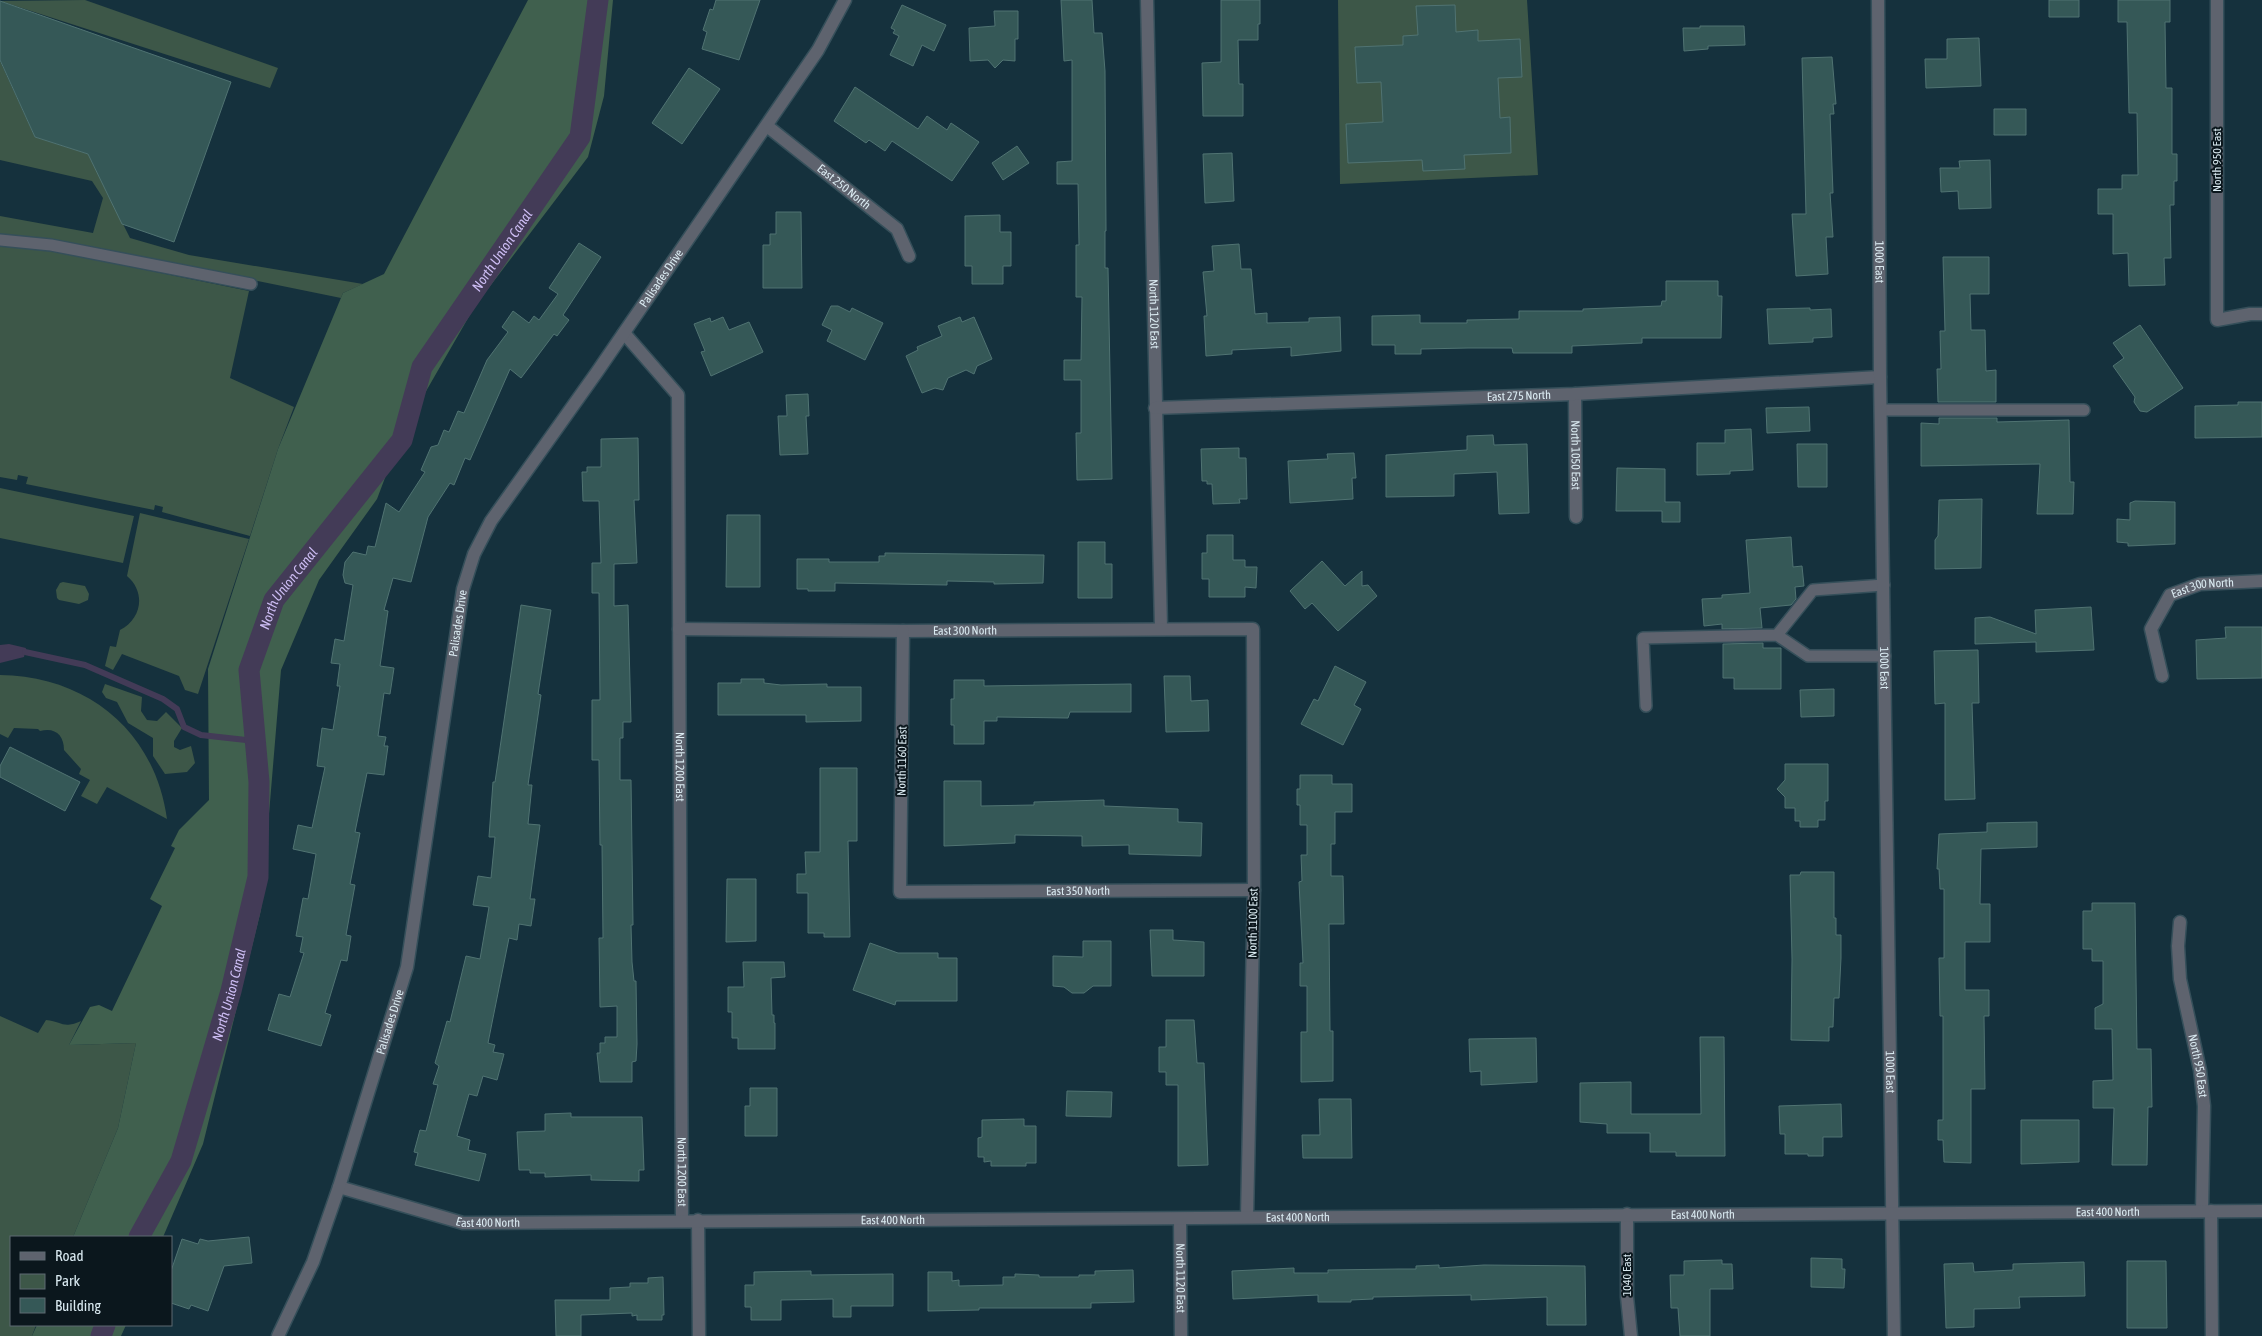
<svg xmlns="http://www.w3.org/2000/svg" width="2262" height="1336" font-family="'Asap Condensed',sans-serif">
  <style>
    .green { fill: #3d5748 }
    .forest { fill: #40604e }
    .water { fill: #433b57 }
    .lines { fill: none; stroke-linecap: round; stroke-linejoin: round }
    .stream { stroke: #433b57; stroke-width: 6 }
    .canal { stroke: #433b57; stroke-width: 21 }
    .building { fill: #355857; stroke: #507372 }
    .service-casing { stroke: #354f5a; stroke-width: 14 }
    .minor-casing { stroke: #354f5a; stroke-width: 15 }
    .tertiary-casing { stroke: #354f5a; stroke-width: 15 }
    .service { stroke: #5e636e; stroke-width: 11 }
    .minor { stroke: #5e636e; stroke-width: 12 }
    .tertiary { stroke: #5e636e; stroke-width: 12 }
    .labels { text-anchor: middle; dominant-baseline: central; stroke-width: 4; stroke-linejoin: round; paint-order: stroke }
    .street-label { font-size: 12px; fill: #daeaf1; stroke: #0b171d }
    .water-label { font-size: 14px; font-style: italic; fill: #cebef5; stroke: #0b171d }
  </style>
  <rect width="100%" height="100%" fill="#15313d"/>
  <path class="green" d="M85,0L278,68L270,88L0,1Z
    M1338,0H1527L1538,175L1340,184Z
    M0,61L35,137L88,154L130,238L189,255L363,284L343,293L341,298L72,243L0,237V216L93,233L103,198L92,181L0,160Z
    M0,245L53,251L249,291L230,378L294,407L278,449L250,536L162,512L163,507L155,505L154,510L26,484L28,477L18,475L17,480L0,477Z
    M0,488L134,516L123,563L0,538Z
    M140,513L249,539L198,694L185,690L179,676L122,654L113,670L105,666L110,646L116,647L120,630C142,619 146,592 127,576Z
    M63,582L85,586L89,594L88,600L79,604L59,600L57,598L56,590L60,583Z
    M0,675C87,676 155,731 167,819L107,787L97,804L81,796L90,780L79,774L81,769L64,750C64,735 55,727 40,731L38,729L14,728L8,738L0,734Z
    M105,684L142,697L141,711L147,720L157,721L166,712L182,728L174,741V747L180,750L191,746L195,763L187,772L165,774L153,756V738L128,723L117,702L106,698L102,692Z
    M0,1016L38,1033L46,1020C63,1022 63,1029 81,1021L69,1045L136,1043L118,1128L73,1237H11V1325H36L32,1336H0Z"/>
  <path class="forest" d="M528,0H613L604,96L588,157L475,306L402,433L377,499L319,580L281,670L261,910L203,1144L163,1237H73L118,1128L136,1043L69,1045L90,1007L99,1005L112,1011L162,906L150,899L175,848L171,846L179,830L209,800L208,669L278,449L343,293L384,274Z
    M37,1325H126L121,1336H32Z"/>
  <path class="water" d="M9,644L26,648L24,657L0,663V645Z"/>
  <g class="lines">
    <path class="stream" d="M25,652L85,665L163,699L177,709L184,727L201,735L255,741"/>
    <g class="canal">
      <path id="s1" d="M139,1237L181,1161L231,991L258,877L259,782L249,670L274,600L402,440L422,367L580,137L598,0"/>
      <path d="M101,1336L105,1325"/>
    </g>
  </g>
  <path class="building" d="M716,0H760L739,60L702,49L707,32L703,30L710,9L713,10Z
    M1061,0H1092L1094,33H1102L1105,71L1106,231H1105V268H1108L1112,479L1077,480L1076,433H1081V380H1064V360H1081L1082,297H1076V245H1079L1078,184H1057V162L1072,161V60L1064,61Z
    M1221,0H1260V24H1258V40H1238L1239,84H1243V116H1203L1202,63L1221,62Z
    M2049,0H2079V17H2049Z
    M2118,0H2170V22H2165L2166,88H2172V154H2177V181H2174V205H2170L2171,258H2164L2165,285L2129,286L2128,253L2113,254V214H2098V189H2122V175H2138L2137,113H2129L2127,22H2118Z
    M0,1L231,82L174,242L122,224L88,154L35,137L0,60Z
    M902,5L946,25L934,51L922,45L913,66L890,55L899,36L893,33L895,30L891,28Z
    M1455,5L1456,32L1478,30V41L1520,39L1522,77L1498,78L1500,118L1510,117L1511,153L1464,155L1465,169L1423,171L1422,160L1348,163L1346,124L1383,122L1381,82L1357,83L1355,47L1403,45V36L1418,35L1416,6Z
    M994,11H1018V39H1015V61L1003,60L995,68L988,60L970,61L969,28L995,26Z
    M1700,26H1744L1745,45L1708,46V49L1684,51L1683,28H1700Z
    M1979,38L1981,86L1926,88L1925,59H1947V39Z
    M1832,57L1836,104H1833L1834,114H1830L1833,193H1830L1833,237H1826L1828,274L1796,276L1792,214H1806L1802,58Z
    M689,68L720,89L682,144L652,123Z
    M855,87L918,129L927,116L947,130L951,123L979,142L952,181L892,141L885,151L869,140L866,143L834,121Z
    M1994,109H2026V135H1994Z
    M1017,146L1029,163L1003,180L992,163Z
    M1232,153L1234,201L1205,203L1203,154Z
    M1990,160L1991,208L1959,209L1958,191L1941,192L1940,168H1960L1959,161Z
    M776,212H801L802,288H763V245H770V234H776Z
    M1000,215V232H1011V266H1003V284H972V266H965V216Z
    M579,243L601,257L563,315L569,320L557,336L554,334L521,378L510,369L470,460L465,458L454,485L450,483L428,517L411,582L393,578L384,610L388,611L380,666L394,668L390,694L384,693L378,736L386,737L384,746H388L384,775L367,773L355,832L360,833L350,884L355,885L346,935L351,936L347,961L341,960L325,1013L331,1015L321,1046L268,1030L279,994L290,997L304,953L300,952L303,937L296,936L303,898L308,899L316,854L293,849L298,825L312,828L325,767L317,766L322,728L333,730L340,686H337L340,664L331,663L335,639L344,641L353,585L345,583L343,575L345,562L353,552L366,555L368,546L375,547L386,503L399,512L425,472L421,470L431,447L438,445L444,430L449,432L458,411L464,413L487,360L508,332L502,327L513,311L529,323L534,316L539,320L558,294L549,288Z
    M1239,244L1241,269H1251L1255,314L1267,313V323L1309,322V318L1340,317L1341,351L1291,356V347L1232,350V354L1206,356L1204,316H1207L1203,272L1214,271L1212,246Z
    M1943,257H1989V294H1970L1971,330H1985L1986,371L1996,370V402H1938L1937,369H1941L1940,331H1945Z
    M1666,281H1718V296H1722L1721,338H1642V343L1572,346V353H1513L1512,348H1468L1421,349V354H1395V345H1372V316L1420,315V323H1467V320L1519,319V311H1583V309L1661,306L1662,301H1666Z
    M831,306H838L850,312L852,308L883,323L865,360L827,341L832,330L822,325Z
    M1810,308V310L1831,309L1832,337L1813,338V342L1769,344L1767,309Z
    M723,317L729,330L749,322L763,352L711,376L701,352L705,351L694,324L710,318L711,322Z
    M960,317L962,322L974,317L992,359L977,366L974,374L966,370L948,378L943,390L935,388L922,393L906,356L918,350L917,347L942,336L938,326Z
    M2140,325L2183,388L2147,412L2140,411L2134,402L2135,397L2113,366L2124,358L2113,343Z
    M808,394L809,416H806L808,454L780,455L778,416H787L786,395Z
    M2238,402H2262V437L2195,438V406L2238,405Z
    M1809,407L1810,431L1767,433L1766,408Z
    M1939,418H1997V422L2069,420L2070,482H2074L2073,514H2037L2040,464L1921,466V423L1939,424Z
    M1751,429L1753,470L1730,471V474L1697,475V443H1725V430Z
    M1493,435L1494,445L1527,444L1529,513L1499,514L1497,472L1454,474V496L1386,497V455L1467,450V436Z
    M638,438L639,500H634L637,563L614,564V606L628,605L631,722H623V738H620V780H631L633,925H631L632,962L634,981H636L637,1044L636,1061L632,1062V1082H600L597,1053H600V1043H605V1037H617V1006L600,1007L599,938H603L602,845H600L599,760H592V700H600L599,593H592V563H601L599,501H583L582,472H587V467H601V439Z
    M1797,444H1827V487H1798Z
    M1239,448V458H1246L1247,499H1239L1240,503L1213,504L1212,484H1207V481H1202L1201,449Z
    M1354,453L1356,478H1352L1353,499L1290,503L1288,461L1328,459L1327,454Z
    M1617,468L1665,469V502H1680V522H1662V511H1616Z
    M1982,499L1981,568L1935,569V540L1938,536L1939,500Z
    M2135,501L2175,502V544L2128,546V543L2117,542V519L2130,520V503Z
    M727,515H760V587H726Z
    M1207,535H1233V560H1245V567H1257L1256,588L1245,587V597H1209V579H1202V553H1207Z
    M1791,537L1793,567L1802,566L1804,586L1795,587L1796,599L1791,605L1760,608L1762,628L1722,629V624L1704,626L1702,599L1722,598V595L1750,593L1746,540Z
    M1078,542H1105V564H1112V598H1078Z
    M885,553L1044,555L1043,583L994,584V582L947,581V585L835,583V591H808V589H797V559H829V562H879V556H885Z
    M1322,561L1345,586L1362,571V586L1368,585L1377,596L1338,631L1312,603L1305,609L1290,591Z
    M521,605L551,610L538,694L541,695L528,785H532L528,824L540,825L530,899H535L531,926L519,924L517,940L509,938L488,1043L495,1045L493,1052L504,1054L497,1080L483,1076L477,1096L469,1094L457,1136L470,1140L468,1150L486,1154L479,1181L415,1165L418,1153L414,1152L420,1130L426,1131L438,1085L433,1084L439,1066L435,1063L447,1021L450,1022L466,956L480,959L489,907L473,905L478,876L491,878L495,837H489L493,782H495Z
    M2091,607L2094,650L2036,652V642L1975,644V618L1990,617L2036,634L2035,610Z
    M2225,627H2262V678L2197,679L2196,640L2226,638Z
    M1763,643V648H1781V689H1734V678H1723V644Z
    M1978,650L1979,703H1972L1975,799L1945,800V703L1935,704L1934,651Z
    M1335,666L1366,682L1354,705L1361,709L1343,745L1301,724L1314,699L1318,701Z
    M1164,676H1190L1191,701L1208,700L1209,731L1166,732Z
    M741,679H764V683L781,685L827,684V687H861V721L806,722V715H718V683H741Z
    M954,680H984V686L1131,684V712H1070L1068,718L997,717V721H984V744H954V725H951V699H954Z
    M1834,689V716L1801,717L1800,690Z
    M10,747L80,782L65,811L0,777V766Z
    M1785,764H1828V801H1825V820H1818V827H1800V821H1795V808H1785V797L1777,789L1785,780Z
    M820,768H857V841H848L850,937H824V933H808V893H797V874H806L805,852H820Z
    M1300,775H1332V784H1352V812H1335V844H1331V876H1343L1344,924H1329L1330,1031H1333V1081L1301,1082V1032H1307V986H1300V963H1303L1299,882L1302,881L1301,855H1307V825H1300V805H1297V789H1300Z
    M944,781H981V806L1034,805V802L1104,800V806L1178,809V822L1202,823L1201,856L1129,854V845L1082,846V836L1015,835V843L944,846Z
    M2037,822V847L1981,849L1980,904H1990V942H1965V990H1989V1016H1984L1985,1089H1971V1163L1944,1162L1943,1140H1938V1120H1943V1016H1940L1939,958H1944V889H1940L1939,869H1937L1939,834L1987,832V823Z
    M1801,872H1834V918H1836V935H1841V958L1839,998H1834L1833,1027H1829V1041L1791,1040L1792,959L1790,875H1800Z
    M727,879H756V941L726,942Z
    M2092,903H2135L2137,1049H2151L2152,1107H2148L2147,1165H2112L2114,1108H2093V1081L2113,1080L2112,1029H2095V1008L2103,1004V961H2092V949H2083V911H2092Z
    M1150,930H1173V940L1204,942V976H1152Z
    M1083,941H1111V986H1093L1084,993H1072L1064,987L1053,986V956L1083,957Z
    M870,943L898,953H938V958H957V1001H896L895,1005L853,990Z
    M743,962H784L785,977L771,978L772,1015H774V1023H775V1049H738V1038H732V1012H728V987H744Z
    M1166,1020H1194L1197,1063H1204L1208,1165L1178,1166V1085H1166V1072H1159V1047H1166Z
    M1700,1037H1724L1725,1156H1676V1152H1650V1133H1607V1124L1580,1122V1083L1631,1082V1114H1701Z
    M1536,1038L1537,1082L1481,1085V1071L1470,1072L1469,1039Z
    M750,1088H777V1136H745V1106H750Z
    M1067,1091L1112,1092L1111,1117L1066,1116Z
    M1319,1099H1351L1352,1158H1303L1302,1135H1320Z
    M1841,1104L1842,1137H1823V1156H1808V1154H1785V1134H1780L1779,1106Z
    M571,1113V1117H642L644,1170H639V1181L591,1180V1175L545,1177V1173H530V1170H519L517,1132L545,1131V1114Z
    M1024,1119V1126H1036V1163H1026V1166H991V1161L984,1162V1157H978V1138L982,1137V1120Z
    M2021,1120H2079V1162L2021,1164Z
    M249,1237L252,1263L224,1266L208,1311L191,1305L189,1309L171,1303V1271L182,1239L198,1244L200,1239L208,1241Z
    M1811,1258L1842,1259V1269H1845L1844,1288L1811,1287Z
    M1722,1260V1264H1732L1733,1289H1710V1336H1680L1678,1308H1671L1670,1275H1684V1261Z
    M2127,1261H2166L2167,1328H2127Z
    M2084,1262L2085,1296L2019,1297L2020,1308L1974,1309V1327L1946,1328L1944,1264L1973,1263L1974,1272L2013,1270V1264Z
    M1439,1265V1268L1484,1265L1585,1266L1586,1325H1547V1297L1471,1300V1295L1373,1297V1299L1351,1300V1302H1318V1295L1233,1299L1232,1271L1294,1268V1273H1328V1270L1399,1269H1416V1266Z
    M1133,1270L1134,1302L1091,1303V1308H979V1310L928,1311V1272H952V1281L959,1280V1286L1003,1285V1277H1015V1274L1039,1275V1277H1079V1275H1095V1271Z
    M811,1271V1275L893,1274V1306H851V1317H833V1299L781,1300V1320H751V1307H745V1285H754V1272Z
    M663,1277L664,1315H662V1320H637V1315L632,1316V1313L581,1315V1336H556L555,1300H610V1288L630,1287V1283H648V1278Z"/>
  <g class="lines">
    <g class="service-casing">
      <path id="service" d="M0,240L51,245L251,284
        M1881,410H2084
        M1777,635L1813,590L1884,585
        M1646,706L1643,638L1777,635L1808,656H1885"/>
    </g>
    <g class="minor-casing">
      <g id="minor">
        <path id="s2" d="M1147,0L1161,628"/>
        <path d="M2217,0V320L2250,314H2262"/>
        <path id="s3" d="M767,126L897,229L909,256"/>
        <path id="s4" d="M624,333L678,395L682,1221"/>
        <path id="s5" d="M1575,394L1576,517"/>
        <path id="s6" d="M1155,408L1575,394L1880,377"/>
        <path id="s7" d="M679,629L903,631L1253,629L1254,890L1247,1217"/>
        <path id="s8" d="M903,631L900,892L1254,890"/>
        <path id="s9" d="M2162,676L2151,629L2170,595L2200,584L2262,581"/>
        <path id="s10" d="M2180,922L2178,946L2180,979L2200,1070L2204,1106L2202,1211"/>
        <path d="M2211,1211L2212,1336"/>
        <path d="M1627,1214V1297L1631,1336"/>
        <path id="s11" d="M1180,1219L1181,1336"/>
        <path d="M698,1220L699,1336"/>
      </g>
    </g>
    <g class="tertiary-casing">
      <g id="tertiary">
        <path id="s12" d="M1878,0L1880,377L1894,1336"/>
        <path id="s13" d="M339,1187L463,1223L2262,1211"/>
        <path id="s14" d="M278,1336L313,1262L339,1187L407,967L463,589L474,554L491,521L597,372L818,50L845,0"/>
      </g>
    </g>
    <use href="#service" class="service"/>
    <use href="#minor" class="minor"/>
    <use href="#tertiary" class="tertiary"/>
  </g>
  <g class="labels">
    <g class="street-label">
      <text transform="translate(2217 160) rotate(-90)">North 950 East</text>
      <text stroke="none"><textPath href="#s3" startOffset="98">East 250 North</textPath></text>
      <text stroke="none"><textPath href="#s12" startOffset="262">1000 East</textPath></text>
      <text stroke="none"><textPath href="#s14" startOffset="1144">Palisades Drive</textPath></text>
      <text stroke="none"><textPath href="#s2" startOffset="314">North 1120 East</textPath></text>
      <text stroke="none"><textPath href="#s6" startOffset="364">East 275 North</textPath></text>
      <text stroke="none"><textPath href="#s5" startOffset="61">North 1050 East</textPath></text>
      <text stroke="none"><textPath href="#s9" startOffset="121">East 300 North</textPath></text>
      <text stroke="none"><textPath href="#s14" startOffset="739">Palisades Drive</textPath></text>
      <text stroke="none"><textPath href="#s7" startOffset="286">East 300 North</textPath></text>
      <text stroke="none"><textPath href="#s12" startOffset="668">1000 East</textPath></text>
      <text transform="translate(902 761) rotate(-89)">North 1160 East</text>
      <text stroke="none"><textPath href="#s4" startOffset="454">North 1200 East</textPath></text>
      <text stroke="none"><textPath href="#s8" startOffset="439">East 350 North</textPath></text>
      <text transform="translate(1253 923) rotate(-89)">North 1100 East</text>
      <text stroke="none"><textPath href="#s14" startOffset="334">Palisades Drive</textPath></text>
      <text stroke="none"><textPath href="#s10" startOffset="146">North 950 East</textPath></text>
      <text stroke="none"><textPath href="#s12" startOffset="1072">1000 East</textPath></text>
      <text stroke="none"><textPath href="#s4" startOffset="859">North 1200 East</textPath></text>
      <text stroke="none"><textPath href="#s13" startOffset="1774">East 400 North</textPath></text>
      <text stroke="none"><textPath href="#s13" startOffset="1369">East 400 North</textPath></text>
      <text stroke="none"><textPath href="#s13" startOffset="964">East 400 North</textPath></text>
      <text stroke="none"><textPath href="#s13" startOffset="559">East 400 North</textPath></text>
      <text stroke="none"><textPath href="#s13" startOffset="154">East 400 North</textPath></text>
      <text transform="translate(1627 1275) rotate(-90)">1040 East</text>
      <text stroke="none"><textPath href="#s11" startOffset="59">North 1120 East</textPath></text>
    </g>
    <g class="water-label">
      <text stroke="none"><textPath href="#s1" startOffset="1085">North Union Canal</textPath></text>
      <text stroke="none"><textPath href="#s1" startOffset="680">North Union Canal</textPath></text>
      <text stroke="none"><textPath href="#s1" startOffset="260">North Union Canal</textPath></text>
    </g>
  </g>
  <rect x="10" y="1236" width="162" height="90" fill="#0b171d" stroke="#5e6b72"/>
  <rect x="20" y="1252" width="25" height="8" fill="#5e636e" stroke="#5e6b72"/>
  <text x="55" y="1261" font-size="15" fill="#daeaf1">Road</text>
  <rect x="20" y="1274" width="25" height="15" fill="#3d5748" stroke="#5e6b72"/>
  <text x="55" y="1286" font-size="15" fill="#daeaf1">Park</text>
  <rect x="20" y="1298" width="25" height="15" fill="#355857" stroke="#5e6b72"/>
  <text x="55" y="1311" font-size="15" fill="#daeaf1">Building</text>
</svg>
